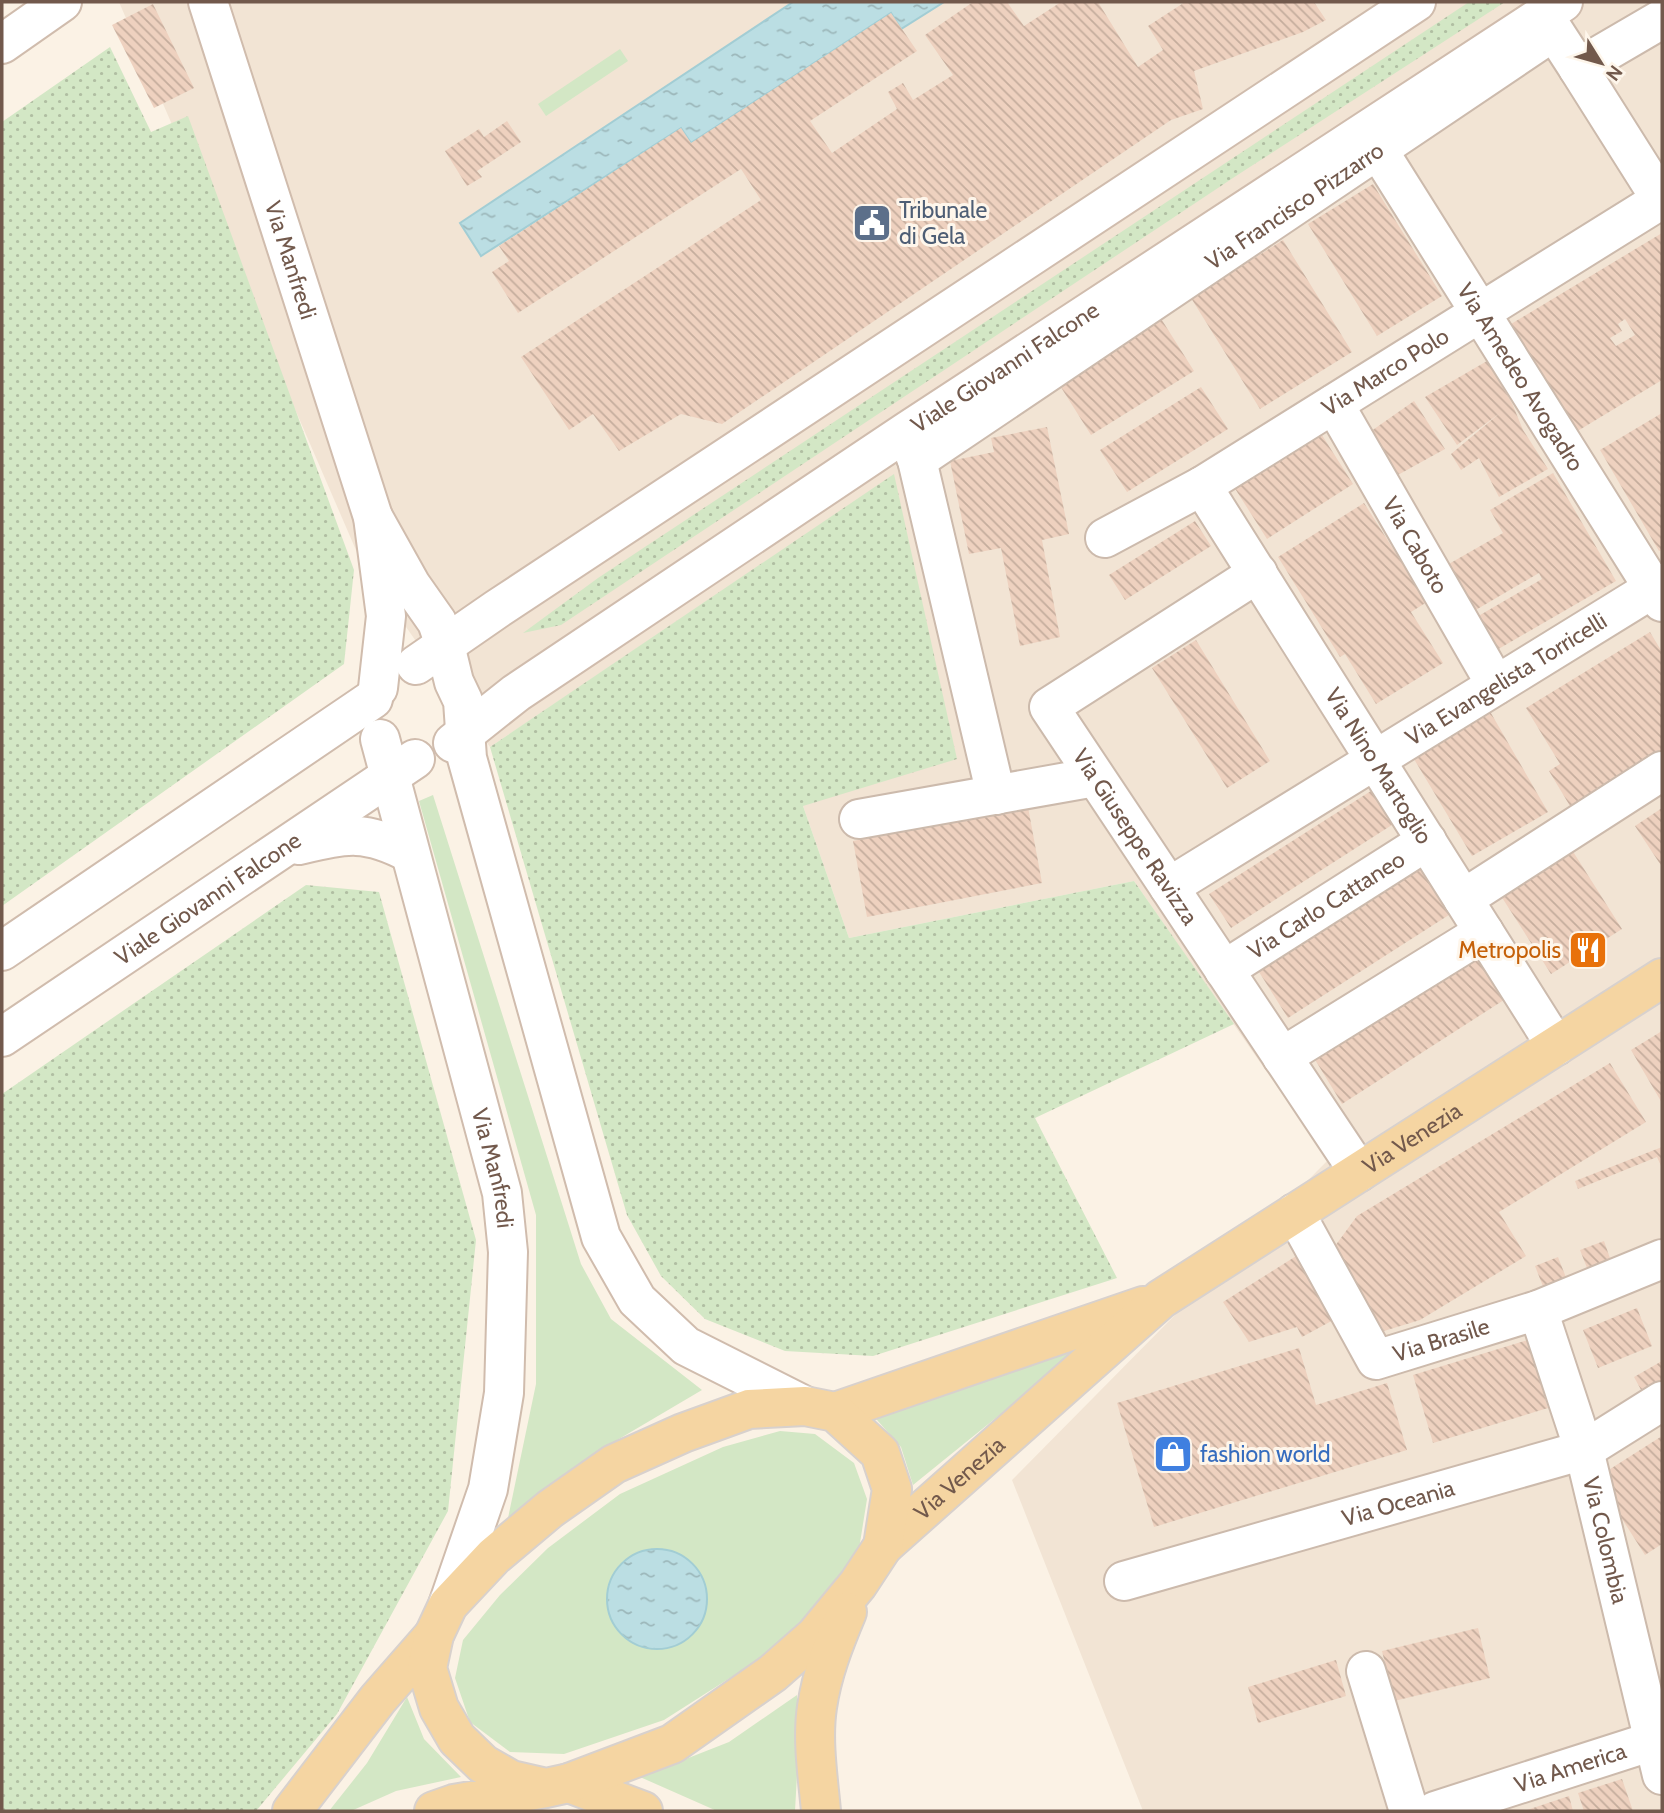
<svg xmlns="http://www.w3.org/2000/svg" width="1664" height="1813" font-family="Cabin,sans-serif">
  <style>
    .residential { fill: #f2e4d4 }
    .grass { fill: url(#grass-dots) }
    .garden { fill: #d3e7c5; fill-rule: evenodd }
    .water { fill: url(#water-ripples); stroke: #a2cdd4; stroke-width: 2 }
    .building { fill: url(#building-back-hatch); fill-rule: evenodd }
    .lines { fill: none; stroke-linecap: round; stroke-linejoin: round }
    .street-casing { stroke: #ccbaac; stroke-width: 42 }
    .secondary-casing { stroke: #d0bcad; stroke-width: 42 }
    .primary-casing { stroke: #d8d1cd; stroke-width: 42 }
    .street { stroke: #fff; stroke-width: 38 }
    .secondary { stroke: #fff; stroke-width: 38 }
    .primary { stroke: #f5d5a2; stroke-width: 38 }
    .labels { text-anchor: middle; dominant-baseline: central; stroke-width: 6; stroke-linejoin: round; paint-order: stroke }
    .street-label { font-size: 23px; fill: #72594c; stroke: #fef6eb }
    .service-label { font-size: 23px; fill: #4e5e75; stroke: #fef6eb; text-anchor: start }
    .food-label { font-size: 23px; fill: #c56008; stroke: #fef6eb; text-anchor: end }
    .shop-label { font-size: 23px; fill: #366cbe; stroke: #fef6eb; text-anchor: start }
  </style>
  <defs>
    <pattern id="grass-dots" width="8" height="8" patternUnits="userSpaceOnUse" patternTransform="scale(1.75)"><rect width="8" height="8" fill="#d3e7c5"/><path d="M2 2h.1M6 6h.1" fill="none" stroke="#b0bea2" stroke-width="1.8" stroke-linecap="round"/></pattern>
    <pattern id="water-ripples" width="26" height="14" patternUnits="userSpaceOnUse" patternTransform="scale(1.75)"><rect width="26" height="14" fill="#bbdee3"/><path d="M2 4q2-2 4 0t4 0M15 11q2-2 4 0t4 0" fill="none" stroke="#9cb7ba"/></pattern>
    <pattern id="building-back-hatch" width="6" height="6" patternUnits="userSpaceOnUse" patternTransform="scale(1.75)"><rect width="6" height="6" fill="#eed1bf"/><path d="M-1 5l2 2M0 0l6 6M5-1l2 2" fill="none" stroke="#c5ad9d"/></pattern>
  </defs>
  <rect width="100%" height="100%" fill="#fbf2e5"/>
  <path class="residential" d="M119,2H1662V1811H1143L1012,1480L1328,1160L1134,881L849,938L803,806L894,475L490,747L362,564Z"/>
  <path class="grass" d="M1469,2H1505L1239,174L561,625L523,633L598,578Z
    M110,47L151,132L188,116L354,570L344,664L2,906V122Z
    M894,474L957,759L803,806L849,938L1134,881L1234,1024L1035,1118L1117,1278L873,1356L785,1351L705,1319L661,1276L627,1215L490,747Z
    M306,885L379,892L476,1240L448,1511L337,1714L256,1811H2V1094Z"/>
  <path class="garden" d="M620,49L628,61L546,116L538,104Z
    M433,795L581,1264L611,1319L702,1390L602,1449L508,1518L536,1384V1215L419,801Z
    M1086,1345L913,1485L901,1447L870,1412Z
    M780,1431L815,1434L854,1463L867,1499L859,1549L817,1605L766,1655L664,1720L564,1754L510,1752L470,1722L455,1678L463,1640L500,1595L548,1548L620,1494L723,1447ZM653,1549L671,1550L616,1570C627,1559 638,1551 653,1549Z
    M797,1695L798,1757L795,1811H717L640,1777L729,1742Z
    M407,1697L424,1739L461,1777L396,1791L351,1811H329L367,1763Z"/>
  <path class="water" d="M793,2H944L901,29L891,13L691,143L681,128L481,256L460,223Z
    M607 1599a50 50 0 1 1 100 0a50 50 0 1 1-100 0Z"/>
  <path class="building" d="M973,2H1007L1024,26L1061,2H1098L1138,67L1163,50L1148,26L1185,2H1314L1326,20L1303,32L1194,71L1203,109L1171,120L722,424L681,414L619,451L593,414L569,430L521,357L761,200L741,169L518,313L492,272L509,261L499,246L681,128L691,143L891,13L917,51L810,121L832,153L897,109L888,92L903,83L913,100L953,75L925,35Z
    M153,4L194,88L154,108L112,25Z
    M507,121L521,142L477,171L482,177L467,186L445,151L479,129L484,137Z
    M1373,184L1442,296L1377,336L1308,224Z
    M1662,233V380L1571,435L1506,327ZM1625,319L1635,335L1616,346L1610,338L1622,331L1618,324Z
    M1283,240L1352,352L1260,409L1191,298Z
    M1160,317L1194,371L1091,435L1057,381Z
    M1487,361L1512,403L1523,430L1548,469L1499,497L1479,458L1461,470L1451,454L1500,413L1457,445L1425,397Z
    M1201,387L1228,429L1127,492L1100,450Z
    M1414,401L1445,449L1396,476L1367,434Z
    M1662,413V550L1659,551L1600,450Z
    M1047,427L1069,534L1042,540L1060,637L1020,646L1001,548L969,554L950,461L994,452L991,438Z
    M1320,432L1353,484L1267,539L1234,487Z
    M1553,473L1616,581L1495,651L1475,618L1542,579L1539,573L1474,611L1447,565L1503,533L1490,510Z
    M1364,503L1427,602L1411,612L1443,663L1376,704L1345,654L1340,657L1278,557Z
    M1195,521L1211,546L1125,600L1109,575Z
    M1650,632L1662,652V756L1576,816L1549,771L1560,764L1526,708Z
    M1196,640L1270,761L1227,788L1152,668Z
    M1488,708L1548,812L1472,856L1411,754Z
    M1374,789L1395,823L1231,928L1209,894Z
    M1028,807L1042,883L867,917L853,841Z
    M1662,808V867L1635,826Z
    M1572,850L1622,929L1551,974L1501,896Z
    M1423,867L1452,913L1288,1018L1259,972Z
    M1478,953L1507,998L1342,1104L1314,1058Z
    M1662,1031V1103L1631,1050Z
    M1610,1063L1646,1122L1499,1212L1526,1256L1420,1320L1384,1331L1335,1246L1357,1216Z
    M1662,1147V1168L1657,1157L1578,1189L1575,1181Z
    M1604,1241L1612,1264L1589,1273L1580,1250Z
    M1301,1253L1337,1318L1302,1337L1297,1327L1249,1342L1223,1302Z
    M1558,1257L1567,1280L1544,1289L1535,1266Z
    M1637,1308L1652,1346L1598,1368L1583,1330Z
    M1528,1340L1548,1408L1433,1443L1413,1375Z
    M1299,1348L1316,1405L1387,1383L1407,1450L1154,1527L1117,1403Z
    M1662,1361V1387L1645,1397L1634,1377Z
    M1662,1436V1544L1645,1555L1596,1478Z
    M1478,1628L1490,1678L1394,1701L1382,1651Z
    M1336,1660L1346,1696L1258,1723L1248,1687Z
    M1622,1779L1633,1811H1584L1578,1793Z
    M1569,1796L1573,1811H1524Z"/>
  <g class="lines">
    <g class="street-casing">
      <g id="street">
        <path d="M1578,68L1662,201"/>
        <path id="s1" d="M1378,150L1662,602"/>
        <path id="s2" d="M1334,404L1496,685"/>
        <path d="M908,437L917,460L996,795"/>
        <path id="s3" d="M917,460L1554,31L1578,68L1662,19"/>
        <path id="s4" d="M1202,486L1556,1046"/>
        <path id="s5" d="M1105,538L1202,486L1662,199"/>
        <path id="s6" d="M1258,573L1049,707L1359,1172"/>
        <path d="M859,819L1095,777"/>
        <path id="s7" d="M1169,887L1662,583"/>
        <path d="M1463,899L1662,771"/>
        <path id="s8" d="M1224,970L1427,841"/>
        <path d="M1282,1057L1484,932"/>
        <path id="s9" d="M1295,1213L1376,1360L1538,1310L1662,1259"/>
        <path id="s10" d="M1538,1310L1584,1450L1662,1775"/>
        <path id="s11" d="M1124,1581L1584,1450L1662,1401"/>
        <path d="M1366,1671L1409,1811"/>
        <path id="s12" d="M1435,1811L1653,1741L1662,1735"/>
      </g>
    </g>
    <g class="secondary-casing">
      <g id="secondary">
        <path id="s13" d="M208,2L373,517L386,616L378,688"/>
        <path d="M2,44L62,2"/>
        <path d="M373,517L411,585L437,622L445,645L454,682L463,701L467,758L601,1237L637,1300L686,1346L805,1406"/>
        <path d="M416,665L497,609L1416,2"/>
        <path id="s14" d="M380,739L502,1193L508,1252L504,1393L488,1489L448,1605"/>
        <path id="s15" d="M453,743L516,693L906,432L1563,2"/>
        <path d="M299,845C346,834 365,829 410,853"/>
        <path d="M2,951L373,699"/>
        <path id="s16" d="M2,1037L415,759"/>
      </g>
    </g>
    <g class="primary-casing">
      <g id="primary">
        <path d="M835,1412L1143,1306"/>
        <path id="s17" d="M883,1546L1161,1299L1662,978"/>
        <path d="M569,1783L643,1811"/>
        <path d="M292,1811L378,1699L434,1635"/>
        <path d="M434,1811L454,1804L546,1788L569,1783L672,1744L773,1673L815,1636L858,1584L883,1546L892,1489L880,1453L835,1412L805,1406L749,1409L683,1433L614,1464L550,1509L494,1556L448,1605L434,1635L427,1668L439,1708L457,1739L483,1764L511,1780L546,1788"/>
        <path d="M821,1811C818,1778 812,1740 817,1707C822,1673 834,1643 847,1612"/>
      </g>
    </g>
    <use href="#street" class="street"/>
    <use href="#secondary" class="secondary"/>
    <use href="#primary" class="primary"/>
  </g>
  <defs>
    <g id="civic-square" transform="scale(2.0125)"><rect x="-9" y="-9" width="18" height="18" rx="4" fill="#5c6f8a" stroke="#fef6eb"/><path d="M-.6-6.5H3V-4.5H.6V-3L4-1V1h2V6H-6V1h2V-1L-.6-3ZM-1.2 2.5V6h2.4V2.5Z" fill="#fff"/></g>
    <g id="restaurant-square" transform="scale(2.0125)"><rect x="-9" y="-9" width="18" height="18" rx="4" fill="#e8710a" stroke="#fef6eb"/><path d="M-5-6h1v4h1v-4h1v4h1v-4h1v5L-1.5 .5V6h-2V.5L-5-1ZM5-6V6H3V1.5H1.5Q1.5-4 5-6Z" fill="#fff"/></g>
    <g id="shop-square" transform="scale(2.0125)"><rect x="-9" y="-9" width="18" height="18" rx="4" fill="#3f7fe0" stroke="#fef6eb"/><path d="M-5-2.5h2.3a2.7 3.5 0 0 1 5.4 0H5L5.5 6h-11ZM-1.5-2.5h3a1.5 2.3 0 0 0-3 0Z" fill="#fff"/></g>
  </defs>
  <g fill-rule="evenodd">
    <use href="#civic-square" x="872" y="223"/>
    <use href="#restaurant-square" x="1588" y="950"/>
    <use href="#shop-square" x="1173" y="1454"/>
  </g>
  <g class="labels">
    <g class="street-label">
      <text stroke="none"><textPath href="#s3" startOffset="455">Via Francisco Pizzarro</textPath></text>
      <text stroke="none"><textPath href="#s13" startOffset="271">Via Manfredi</textPath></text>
      <text stroke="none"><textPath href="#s15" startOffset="668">Viale Giovanni Falcone</textPath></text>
      <text stroke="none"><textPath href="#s5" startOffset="326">Via Marco Polo</textPath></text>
      <text stroke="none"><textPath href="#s1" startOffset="268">Via Amedeo Avogadro</textPath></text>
      <text stroke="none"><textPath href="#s2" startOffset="163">Via Caboto</textPath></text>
      <text stroke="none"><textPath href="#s7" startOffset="396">Via Evangelista Torricelli</textPath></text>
      <text stroke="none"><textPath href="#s4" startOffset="331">Via Nino Martoglio</textPath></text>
      <text stroke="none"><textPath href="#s6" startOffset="404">Via Giuseppe Ravizza</textPath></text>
      <text stroke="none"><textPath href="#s16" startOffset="248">Viale Giovanni Falcone</textPath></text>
      <text stroke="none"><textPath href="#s8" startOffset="121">Via Carlo Cattaneo</textPath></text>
      <text stroke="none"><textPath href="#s17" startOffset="670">Via Venezia</textPath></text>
      <text stroke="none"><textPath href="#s14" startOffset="444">Via Manfredi</textPath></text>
      <text stroke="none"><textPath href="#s9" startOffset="236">Via Brasile</textPath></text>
      <text stroke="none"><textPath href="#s17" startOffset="102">Via Venezia</textPath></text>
      <text stroke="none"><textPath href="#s11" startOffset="285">Via Oceania</textPath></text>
      <text stroke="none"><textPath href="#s10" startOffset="240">Via Colombia</textPath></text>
      <text stroke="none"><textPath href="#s12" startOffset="142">Via America</textPath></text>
    </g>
    <g class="service-label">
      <text x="899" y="210">Tribunale<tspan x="899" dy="26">di Gela</tspan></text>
    </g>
    <g class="food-label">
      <text x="1561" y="950">Metropolis</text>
    </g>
    <g class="shop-label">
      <text x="1200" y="1454">fashion world</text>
    </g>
  </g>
  <rect width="1664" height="1813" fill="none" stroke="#72594c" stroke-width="7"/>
  <g transform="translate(1601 63) rotate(127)" stroke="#fef6eb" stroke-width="5" paint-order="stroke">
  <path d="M0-5L12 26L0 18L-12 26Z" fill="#72594c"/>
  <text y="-10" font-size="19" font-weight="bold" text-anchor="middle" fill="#72594c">N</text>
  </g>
</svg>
